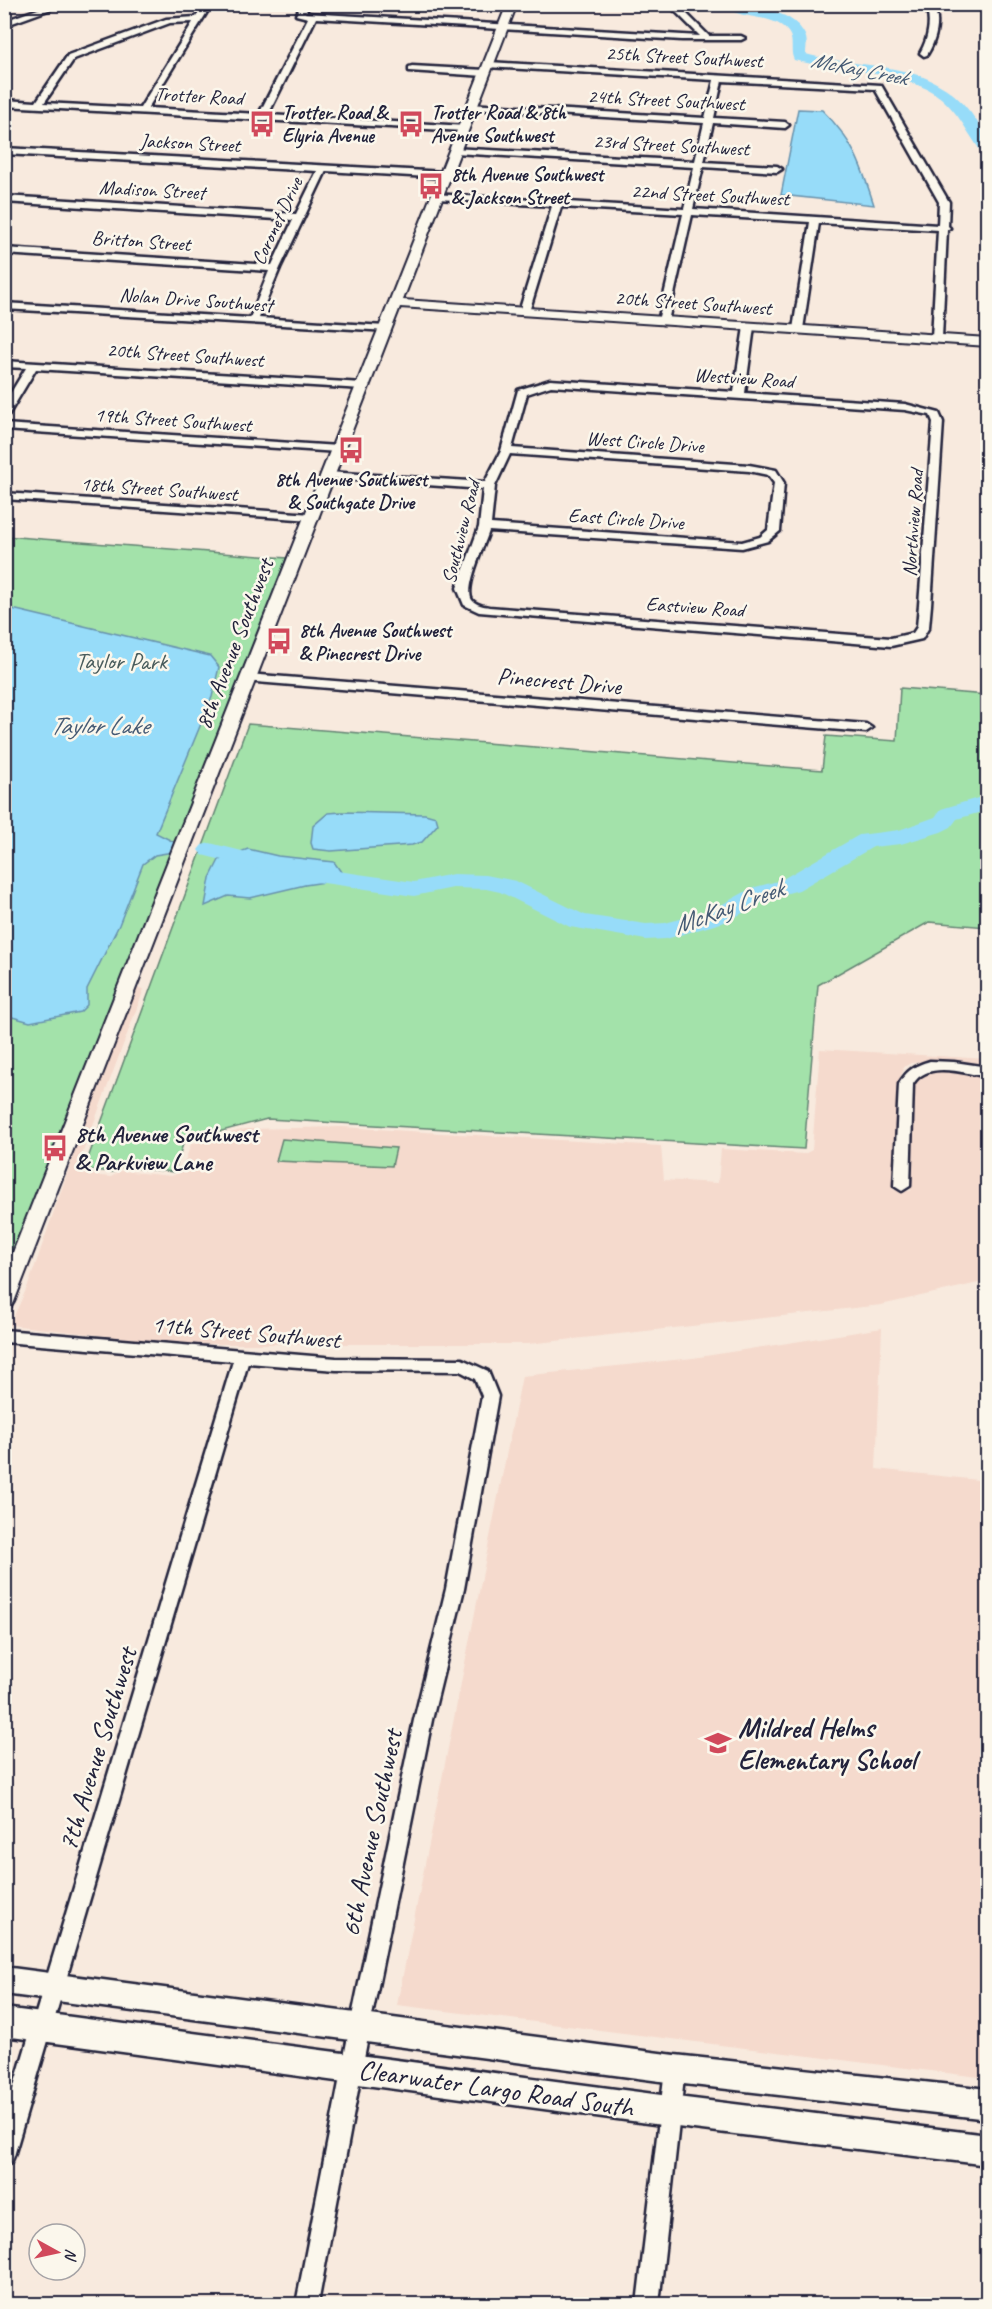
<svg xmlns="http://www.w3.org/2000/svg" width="992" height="2309" font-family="Caveat,sans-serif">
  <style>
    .built { fill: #f5dacd; fill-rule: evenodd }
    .green { fill: #a3e2aa; stroke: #628272; stroke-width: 1.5 }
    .water { fill: #97dcf9; stroke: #6892ad; stroke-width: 1.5 }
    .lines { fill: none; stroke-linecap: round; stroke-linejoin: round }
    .river { fill: #97dcf9; fill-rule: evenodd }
    .minor-casing { stroke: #22223b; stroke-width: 5 }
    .tertiary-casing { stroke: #22223b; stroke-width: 4 }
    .secondary-casing { stroke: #22223b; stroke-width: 5 }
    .minor { fill: #fbf7ec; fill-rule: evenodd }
    .tertiary { fill: #fbf7ec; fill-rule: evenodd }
    .secondary { fill: #fbf7ec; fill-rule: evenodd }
    .labels { text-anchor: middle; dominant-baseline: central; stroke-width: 5; stroke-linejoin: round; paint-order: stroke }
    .far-street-label { font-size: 20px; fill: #22223b; stroke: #fbf7ec }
    .far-poi-label { font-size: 20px; font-weight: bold; fill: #22223b; stroke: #fbf7ec; text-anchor: start }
    .far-water-label { font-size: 22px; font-style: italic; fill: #455a74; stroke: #fbf7ec }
    .street-label { font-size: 24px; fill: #22223b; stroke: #fbf7ec }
    .park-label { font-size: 24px; fill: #495c5c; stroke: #fbf7ec }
    .poi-label { font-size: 24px; font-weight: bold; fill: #22223b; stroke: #fbf7ec; text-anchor: start }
    .water-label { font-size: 26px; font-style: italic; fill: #455a74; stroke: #fbf7ec }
    .near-poi-label { font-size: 28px; font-weight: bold; fill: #22223b; stroke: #fbf7ec; text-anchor: start }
    .near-street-label { font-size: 28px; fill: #22223b; stroke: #fbf7ec }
  </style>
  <rect width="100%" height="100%" fill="#f8eade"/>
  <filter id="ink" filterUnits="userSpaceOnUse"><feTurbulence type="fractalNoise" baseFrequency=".0167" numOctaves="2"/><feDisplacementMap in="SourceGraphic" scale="12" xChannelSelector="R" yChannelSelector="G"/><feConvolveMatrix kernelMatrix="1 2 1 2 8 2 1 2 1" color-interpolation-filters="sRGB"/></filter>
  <g filter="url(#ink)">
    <path class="built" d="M136,988L144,989L77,1168L83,1174L111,1177L121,1171L172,1176L181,1172L191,1144L245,1129L342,1127L661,1146L664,1180L718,1183L721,1149L804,1154L812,1150L820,1049L987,1059V1067L936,1061L911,1063L902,1068L904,1069L897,1084L893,1190L911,1191L915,1086L917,1077L927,1072L937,1071L987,1077V1281L881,1305L528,1344H178L10,1325L29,1283L92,1102ZM283,1139L396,1148V1149L392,1166L277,1161Z
      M882,1328L876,1469L987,1481V2078L397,2005L522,1376L693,1358Z"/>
    <path class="green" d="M4,536L287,558L12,1255H4Z
      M900,688L987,695V927L929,922L818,985L804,1149L267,1119L184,1141L174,1172L115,1166L113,1172L84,1169L248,724L822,770L826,736L897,741Z
      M282,1139L396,1148L392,1166L276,1161Z"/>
    <path class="water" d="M798,109L822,110C853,140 861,164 874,205L781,195Z
      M4,607L210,656L219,667L212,697L156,833L176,843L173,852L155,855L143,864L119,925L87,989V1005L80,1012L30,1022L5,1015Z
      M342,812L425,814L436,817L438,824L422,842L412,845L331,851L313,849L311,843L313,826L328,813Z
      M248,849L278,856L334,862L346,879L305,885L250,898L228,896L205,906L210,878L219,860Z"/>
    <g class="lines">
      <path class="river" d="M722,4C747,4 793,9 805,35C808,41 806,48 806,54C864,70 932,59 971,113C982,129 988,135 988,155L982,153C969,135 958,112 941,98C909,71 835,71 794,60C789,51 795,41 788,32C773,12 739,22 722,4Z
        M988,795V810L957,819L951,827L941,832L901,844L873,847L799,890L770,898L728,921L666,939L646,940L570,927L500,892L486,889L453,888L414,896L310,881L302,879L298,874L302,869L310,867L414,882L453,874L486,875L516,881L585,915L646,924L665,923L710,911L752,888L781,880L859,835L899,830L935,817L941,809Z
        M210,843L278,860L282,865L278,870L270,872L202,855L198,850L202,845Z"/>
      <g class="minor-casing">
        <path id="minor" d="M52,4H65L4,26V21Z
          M204,4H212L148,108L259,114L308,18L296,15L302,4H310L305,13L700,36L668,4H677L709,36H741L745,38L741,40H682L316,18L268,115L467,126L468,128L464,131L4,106V100L36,102L68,55L166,19L196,17ZM193,22L140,108L44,103L74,59L170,23Z
          M924,4H932C942,19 936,41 927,55L924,56L920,53C928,40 933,18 924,4Z
          M489,62L881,85L949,202L948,226L950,228L947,230L942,338L937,341L932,338L938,230L819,223L803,329L798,332L793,329L810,222L692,215L668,321L663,324L658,321L683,214L561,207L529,312L520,314L519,312L552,206L437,199L432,196L434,194L684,209L694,167L455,153L451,150L452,148L695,161L704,123L472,109L468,106L469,104L705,118L714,80L486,67L485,65ZM722,81L875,89L939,202L938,225L693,209L703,167L777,172L782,169L777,166L704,162L713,123L785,128L789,125L785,122L714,118Z
          M412,66L485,70L489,73L485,76L409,71V67Z
          M4,148L445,172L450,175L445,178L326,171L280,268L259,318L385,326L389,327V331L4,309V303L250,318L269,271L4,254V248L272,265L293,220L4,202V196L296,214L317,171L4,154Z
          M749,324L754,327L745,393L905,404L939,413L943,422L931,605L929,627L922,639L891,646L479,612L464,605L457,588L479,527L483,489L328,478L323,475L328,472L485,482L501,451L518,390L550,380L734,392L744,327ZM551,386L905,410L930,415L933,422L919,605L917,627L913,633L891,638L489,607C484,606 476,605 472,600C464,588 485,544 489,531L742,548L768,541L780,531L784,483L776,470L749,465L512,448L527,394ZM510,454L749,471L768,475L774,483L768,530L760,537L742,542L491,524L495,486Z
          M4,361L363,383L368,386L363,389L36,369L9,414L4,417V404L26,368L4,367Z
          M4,424L338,446L343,449L338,452L4,430Z
          M4,493L312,514L318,517L312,520L4,499Z
          M248,674L866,724L872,728L866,732L244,681V675Z
          M930,1061L954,1062L988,1067V1077C965,1073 927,1060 913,1084L910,1186L902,1191L894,1186L899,1084C907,1070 914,1066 930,1061Z
          M4,1330L336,1358L462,1359L488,1371L498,1396L464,1589L432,1720L370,2026L318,2304H296L350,2026L414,1720L446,1589L482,1396L475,1379L460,1371L336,1370L248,1363L14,2156L11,2163L4,2166V2119L233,1361L4,1342Z
          M675,2059L682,2062L685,2069L659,2304H637L665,2069L668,2062Z"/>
      </g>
      <g class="tertiary-casing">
        <path id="tertiary" d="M507,4H517L403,300L988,338V346L400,307L14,1302L11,1307L4,1309V1275Z"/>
      </g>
      <g class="secondary-casing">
        <path id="secondary" d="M4,1967L675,2055L988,2089V2119L675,2083L4,1994Z
          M4,2008L669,2096L988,2135V2165L669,2126L4,2036Z"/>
      </g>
      <use href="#minor" class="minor"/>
      <use href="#tertiary" class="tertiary"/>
      <use href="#secondary" class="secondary"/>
    </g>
  </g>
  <defs>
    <g id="bus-bare" transform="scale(2.07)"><path d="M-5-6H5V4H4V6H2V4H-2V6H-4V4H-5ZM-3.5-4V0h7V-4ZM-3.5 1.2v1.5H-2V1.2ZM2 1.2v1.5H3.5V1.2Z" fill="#d1495b" stroke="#fbf7ec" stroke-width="2.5" paint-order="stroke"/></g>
    <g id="school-bare" transform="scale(2.07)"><path d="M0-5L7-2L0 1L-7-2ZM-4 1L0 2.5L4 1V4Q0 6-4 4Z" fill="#d1495b" stroke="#fbf7ec" stroke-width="2.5" paint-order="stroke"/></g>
  </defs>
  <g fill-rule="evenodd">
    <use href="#bus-bare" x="262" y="124"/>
    <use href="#bus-bare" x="411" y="124"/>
    <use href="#bus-bare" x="431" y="186"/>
    <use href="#bus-bare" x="351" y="450"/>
    <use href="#bus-bare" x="279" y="641"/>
    <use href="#bus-bare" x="55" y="1148"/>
    <use href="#school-bare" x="718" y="1743"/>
  </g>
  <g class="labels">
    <g class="far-street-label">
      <text transform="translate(684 57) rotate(3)">25th Street Southwest</text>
      <text transform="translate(199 96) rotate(3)">Trotter Road</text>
      <text transform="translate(666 100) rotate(3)">24th Street Southwest</text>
      <text transform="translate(190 143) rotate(3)">Jackson Street</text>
      <text transform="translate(671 145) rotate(3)">23rd Street Southwest</text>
      <text transform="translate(152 190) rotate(3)">Madison Street</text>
      <text transform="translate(710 195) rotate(3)">22nd Street Southwest</text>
      <text transform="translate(277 221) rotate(-65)">Coronet Drive</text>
      <text transform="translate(141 241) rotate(4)">Britton Street</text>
      <text transform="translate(196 300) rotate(4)">Nolan Drive Southwest</text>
      <text transform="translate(693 303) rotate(4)">20th Street Southwest</text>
      <text transform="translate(185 355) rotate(4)">20th Street Southwest</text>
      <text transform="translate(744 378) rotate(4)">Westview Road</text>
      <text transform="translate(173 420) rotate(4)">19th Street Southwest</text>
      <text transform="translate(645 442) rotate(4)">West Circle Drive</text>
      <text transform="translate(159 489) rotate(4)">18th Street Southwest</text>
      <text transform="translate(626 519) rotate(4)">East Circle Drive</text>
      <text transform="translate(913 523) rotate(-86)">Northview Road</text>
      <text transform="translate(461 532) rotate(-76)">Southview Road</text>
      <text transform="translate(695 607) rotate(4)">Eastview Road</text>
    </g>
    <g class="far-poi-label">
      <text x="282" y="112">Trotter Road &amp;<tspan x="282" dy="23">Elyria Avenue</tspan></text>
      <text x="431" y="112">Trotter Road &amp; 8th<tspan x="431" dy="23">Avenue Southwest</tspan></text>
      <text x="451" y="174">8th Avenue Southwest<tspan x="451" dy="23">&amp; Jackson Street</tspan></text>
      <text x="351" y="479" text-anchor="middle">8th Avenue Southwest<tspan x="351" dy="23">&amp; Southgate Drive</tspan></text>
      <text x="299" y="630">8th Avenue Southwest<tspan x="299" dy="23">&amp; Pinecrest Drive</tspan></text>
    </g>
    <g class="far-water-label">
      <text transform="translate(859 69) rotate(11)">McKay Creek</text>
    </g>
    <g class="street-label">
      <text transform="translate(234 644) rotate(-69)">8th Avenue Southwest</text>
      <text transform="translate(559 681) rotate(5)">Pinecrest Drive</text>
      <text transform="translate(246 1332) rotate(5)">11th Street Southwest</text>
    </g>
    <g class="park-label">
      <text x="121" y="661">Taylor Park</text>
    </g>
    <g class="poi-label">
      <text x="75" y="1134">8th Avenue Southwest<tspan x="75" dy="28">&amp; Parkview Lane</tspan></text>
    </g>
    <g class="water-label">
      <text x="99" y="725">Taylor Lake</text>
      <text transform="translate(728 907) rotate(-20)">McKay Creek</text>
    </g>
    <g class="near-poi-label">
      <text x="738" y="1727">Mildred Helms<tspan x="738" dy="32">Elementary School</tspan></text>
    </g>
    <g class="near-street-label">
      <text transform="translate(97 1749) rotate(-73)">7th Avenue Southwest</text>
      <text transform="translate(371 1833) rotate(-78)">6th Avenue Southwest</text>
      <text transform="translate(496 2088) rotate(8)">Clearwater Largo Road South</text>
    </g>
  </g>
  <rect width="992" height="2309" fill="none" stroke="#fbf7ec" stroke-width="24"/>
  <rect x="12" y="12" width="968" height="2285" fill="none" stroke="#22223b" stroke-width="2" filter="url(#ink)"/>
  <g transform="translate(57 2252) rotate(98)"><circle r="28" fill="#fbf7ec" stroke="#a4a2a5" stroke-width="1.5"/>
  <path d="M0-4.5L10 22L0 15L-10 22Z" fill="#d1495b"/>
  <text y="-9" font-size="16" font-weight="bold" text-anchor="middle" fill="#22223b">N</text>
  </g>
</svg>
